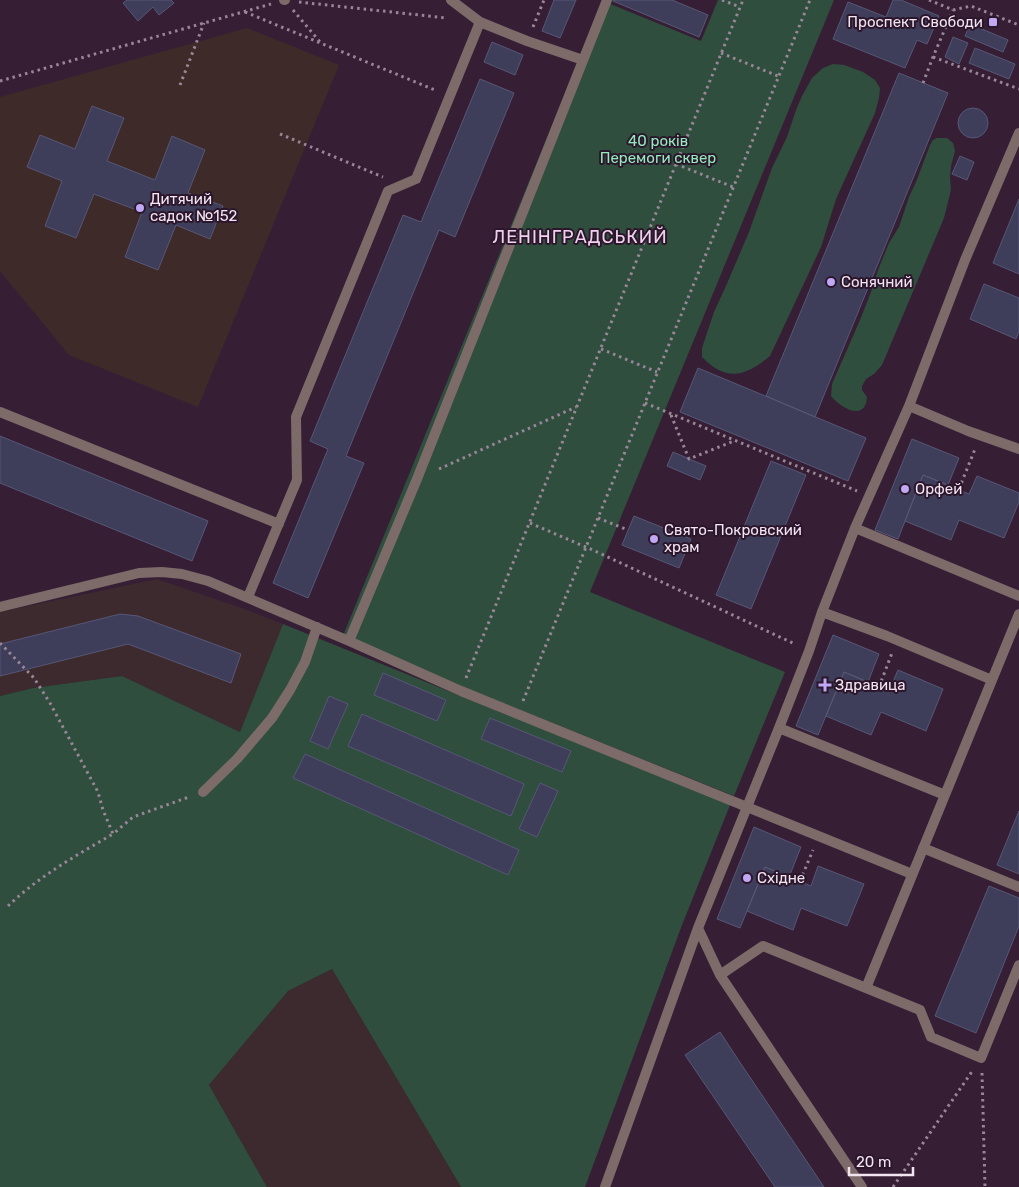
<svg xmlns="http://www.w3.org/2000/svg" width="1019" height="1187" font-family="Rubik,sans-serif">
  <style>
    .industrial { fill: #3d2a2f }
    .education { fill: #3e2a29 }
    .green { fill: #2f4e3d }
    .building { fill: #3e3d5a; stroke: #575776 }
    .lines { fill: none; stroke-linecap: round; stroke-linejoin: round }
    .path { stroke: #998698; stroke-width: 3; stroke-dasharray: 2.5 4; stroke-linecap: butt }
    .lane { stroke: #7c6b69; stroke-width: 10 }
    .poi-dot { fill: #c0a8f4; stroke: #2b162b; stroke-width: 2 }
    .labels { text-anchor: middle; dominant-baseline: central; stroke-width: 4; stroke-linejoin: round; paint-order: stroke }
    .poi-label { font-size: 15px; fill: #f3e4f2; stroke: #2b162b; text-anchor: start }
    .park-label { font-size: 15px; fill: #93eabc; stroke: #2b162b }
    .quarter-label { font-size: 18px; letter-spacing: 1px; fill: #efd1ed; stroke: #2b162b }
  </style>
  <rect width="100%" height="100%" fill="#361f35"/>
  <path class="industrial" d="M157,579L244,609L283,624L240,732L122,676L33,688L0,696V612Z
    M332,969L461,1187H267L209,1085L288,991Z"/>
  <path class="education" d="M247,28L339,65L198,407L69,355L0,271V97Z"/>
  <path class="green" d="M718,0H834L590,592L785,672L734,796L342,638L603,1L701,41Z
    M833,64L844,65L863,72L875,80L880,88L879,98L875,113L836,199L821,247L770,356C745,377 726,382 702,357V348L714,312L726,286L749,232L772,168L787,137L796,110L802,96L812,78L823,68Z
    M937,138H947L953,143L955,151L951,166L950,178L951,190L944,218L882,365L874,374L866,379L862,386V390L867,397C865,423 840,407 831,396L832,384L860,320L871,292L878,270L889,243L899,227L909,197L916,182L930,145L933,140Z
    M283,624L730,805L682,925L585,1187H461L332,969L288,991L209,1085L267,1187H0V696L33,688L122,676L240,732Z"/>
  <path class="building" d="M127,0H171L174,3L159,15L153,7L138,21L123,3Z
    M554,0H576L560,38L542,31Z
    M613,0H672L708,15L699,37L613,1Z
    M893,0H901L939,16L927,44L917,40L905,68L833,39L848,2L886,17Z
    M970,24L1008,40L1003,52L965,36Z
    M953,37L968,43L959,64L945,57Z
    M492,42L523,55L515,75L484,62Z
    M975,48L1015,64L1009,79L969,63Z
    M899,73L948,93L815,417L766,396Z
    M480,79L514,93L455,237L439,230L346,456L364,463L308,598L273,583L328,449L310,441L403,215L421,222Z
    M92,106L124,118L107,161L155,180L172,136L205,150L188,193L223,206L210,239L176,225L158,270L125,257L142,212L94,194L76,238L45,226L62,181L27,167L40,135L75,149Z
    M958 123a15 15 0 1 1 30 0a15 15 0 1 1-30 0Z
    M960,156L974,162L967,180L952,174Z
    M1019,199V274L993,263Z
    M984,284L1019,298V331L1016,339L970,319Z
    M698,368L866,438L848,481L680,412Z
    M0,436L208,521L192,561L0,483Z
    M912,439L959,458L948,485L923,475L898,539L875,530Z
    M673,452L706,466L700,480L667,466Z
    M771,461L806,475L751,609L716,595Z
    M923,475L969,494L977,476L1019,493V502L1004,538L959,520L951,540L905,521Z
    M634,516L691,539L679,568L622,545Z
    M120,614L138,616L241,654L231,683L128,644L0,676V644Z
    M833,635L879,654L868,682L844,672L818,735L796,726Z
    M898,670L943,689L926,731L881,712L871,735L826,716L844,672L889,691Z
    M383,673L446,700L437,721L374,695Z
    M329,696L348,704L328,749L310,741Z
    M362,714L524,784L511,816L348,746Z
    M490,718L571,751L562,772L481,739Z
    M305,754L519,850L508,875L293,778Z
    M540,783L558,791L537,837L519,829Z
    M1019,811V874L997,865Z
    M754,827L801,847L789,877L765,867L740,928L717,919Z
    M818,866L864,884L847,926L801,908L793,930L747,911L765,867L811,886Z
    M989,886L1019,898V926L976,1033L935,1016Z
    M720,1032L739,1061L824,1187H775L685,1055Z"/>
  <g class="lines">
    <path class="path" d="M722,0L740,7
      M929,0L953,10L971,6L1019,25
      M299,2L447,18
      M293,10L320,42
      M245,12L435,90
      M533,27L544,0
      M721,53L778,76
      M933,57L1019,89
      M0,81L271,4
      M923,83L933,57L953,10
      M180,85L204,23
      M280,134L383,177
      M676,164L733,187
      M601,349L657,372
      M645,403L857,491
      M671,415L689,459L734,441
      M439,469L576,407
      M959,489L975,449
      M598,518L628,530
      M530,523L595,551L795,644
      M0,643L34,678L50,703L98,792L103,810L113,834L133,817L189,797
      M466,678L743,0
      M879,687L892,653
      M523,701L810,0
      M800,881L813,850
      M8,906C39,876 77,855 113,834
      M982,1073L985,1187
      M893,1187L973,1070"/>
    <path class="lane" d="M284,0H285
      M451,0L480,22L527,41L583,60
      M909,406L968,431L1019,449
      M0,412L279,524
      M855,528L1019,596
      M248,597L297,480L296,417L388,191L416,179L480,22
      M0,607L139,573L162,572L182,574L208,581L349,641L461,691L912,874
      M822,612L887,636L992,680
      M349,641L417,479L607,0
      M779,728L945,795
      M203,792L237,759L272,718L290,690L305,662L317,627
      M923,848L1019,887
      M698,928L720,975L862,1187
      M720,975L763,946L920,1010L931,1037L981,1058L1019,965
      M866,988L1019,614
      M605,1187L698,928L779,728L809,651L822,612L855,528L909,406L965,260L1019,133"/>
  </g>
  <g class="poi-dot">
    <rect x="988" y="17" width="10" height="10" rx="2.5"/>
    <circle cx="140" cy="208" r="5"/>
    <circle cx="831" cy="282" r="5"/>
    <circle cx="905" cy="489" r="5"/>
    <circle cx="654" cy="539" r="5"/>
    <path d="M822.5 677.5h5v5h5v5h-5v5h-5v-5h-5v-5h5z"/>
    <circle cx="747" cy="878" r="5"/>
  </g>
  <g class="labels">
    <g class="poi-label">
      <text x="983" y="22" text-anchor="end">Проспект Свободи</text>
      <text x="150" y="199">Дитячий<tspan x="150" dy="17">садок №152</tspan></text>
      <text x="841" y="282">Сонячний</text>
      <text x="915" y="489">Орфей</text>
      <text x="664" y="530">Свято-Покровский<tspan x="664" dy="17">храм</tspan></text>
      <text x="835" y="685">Здравица</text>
      <text x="757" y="878">Східне</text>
    </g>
    <g class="park-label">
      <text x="658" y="141">40 років<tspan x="658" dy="17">Перемоги сквер</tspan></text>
    </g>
    <g class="quarter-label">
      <text x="580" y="237">ЛЕНІНГРАДСЬКИЙ</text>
    </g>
  </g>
  <path d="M849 1167v8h64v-8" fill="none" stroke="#f3e4f2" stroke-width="2.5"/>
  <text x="856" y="1167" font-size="15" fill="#f3e4f2" stroke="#2b162b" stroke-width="4" paint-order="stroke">20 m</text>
</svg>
